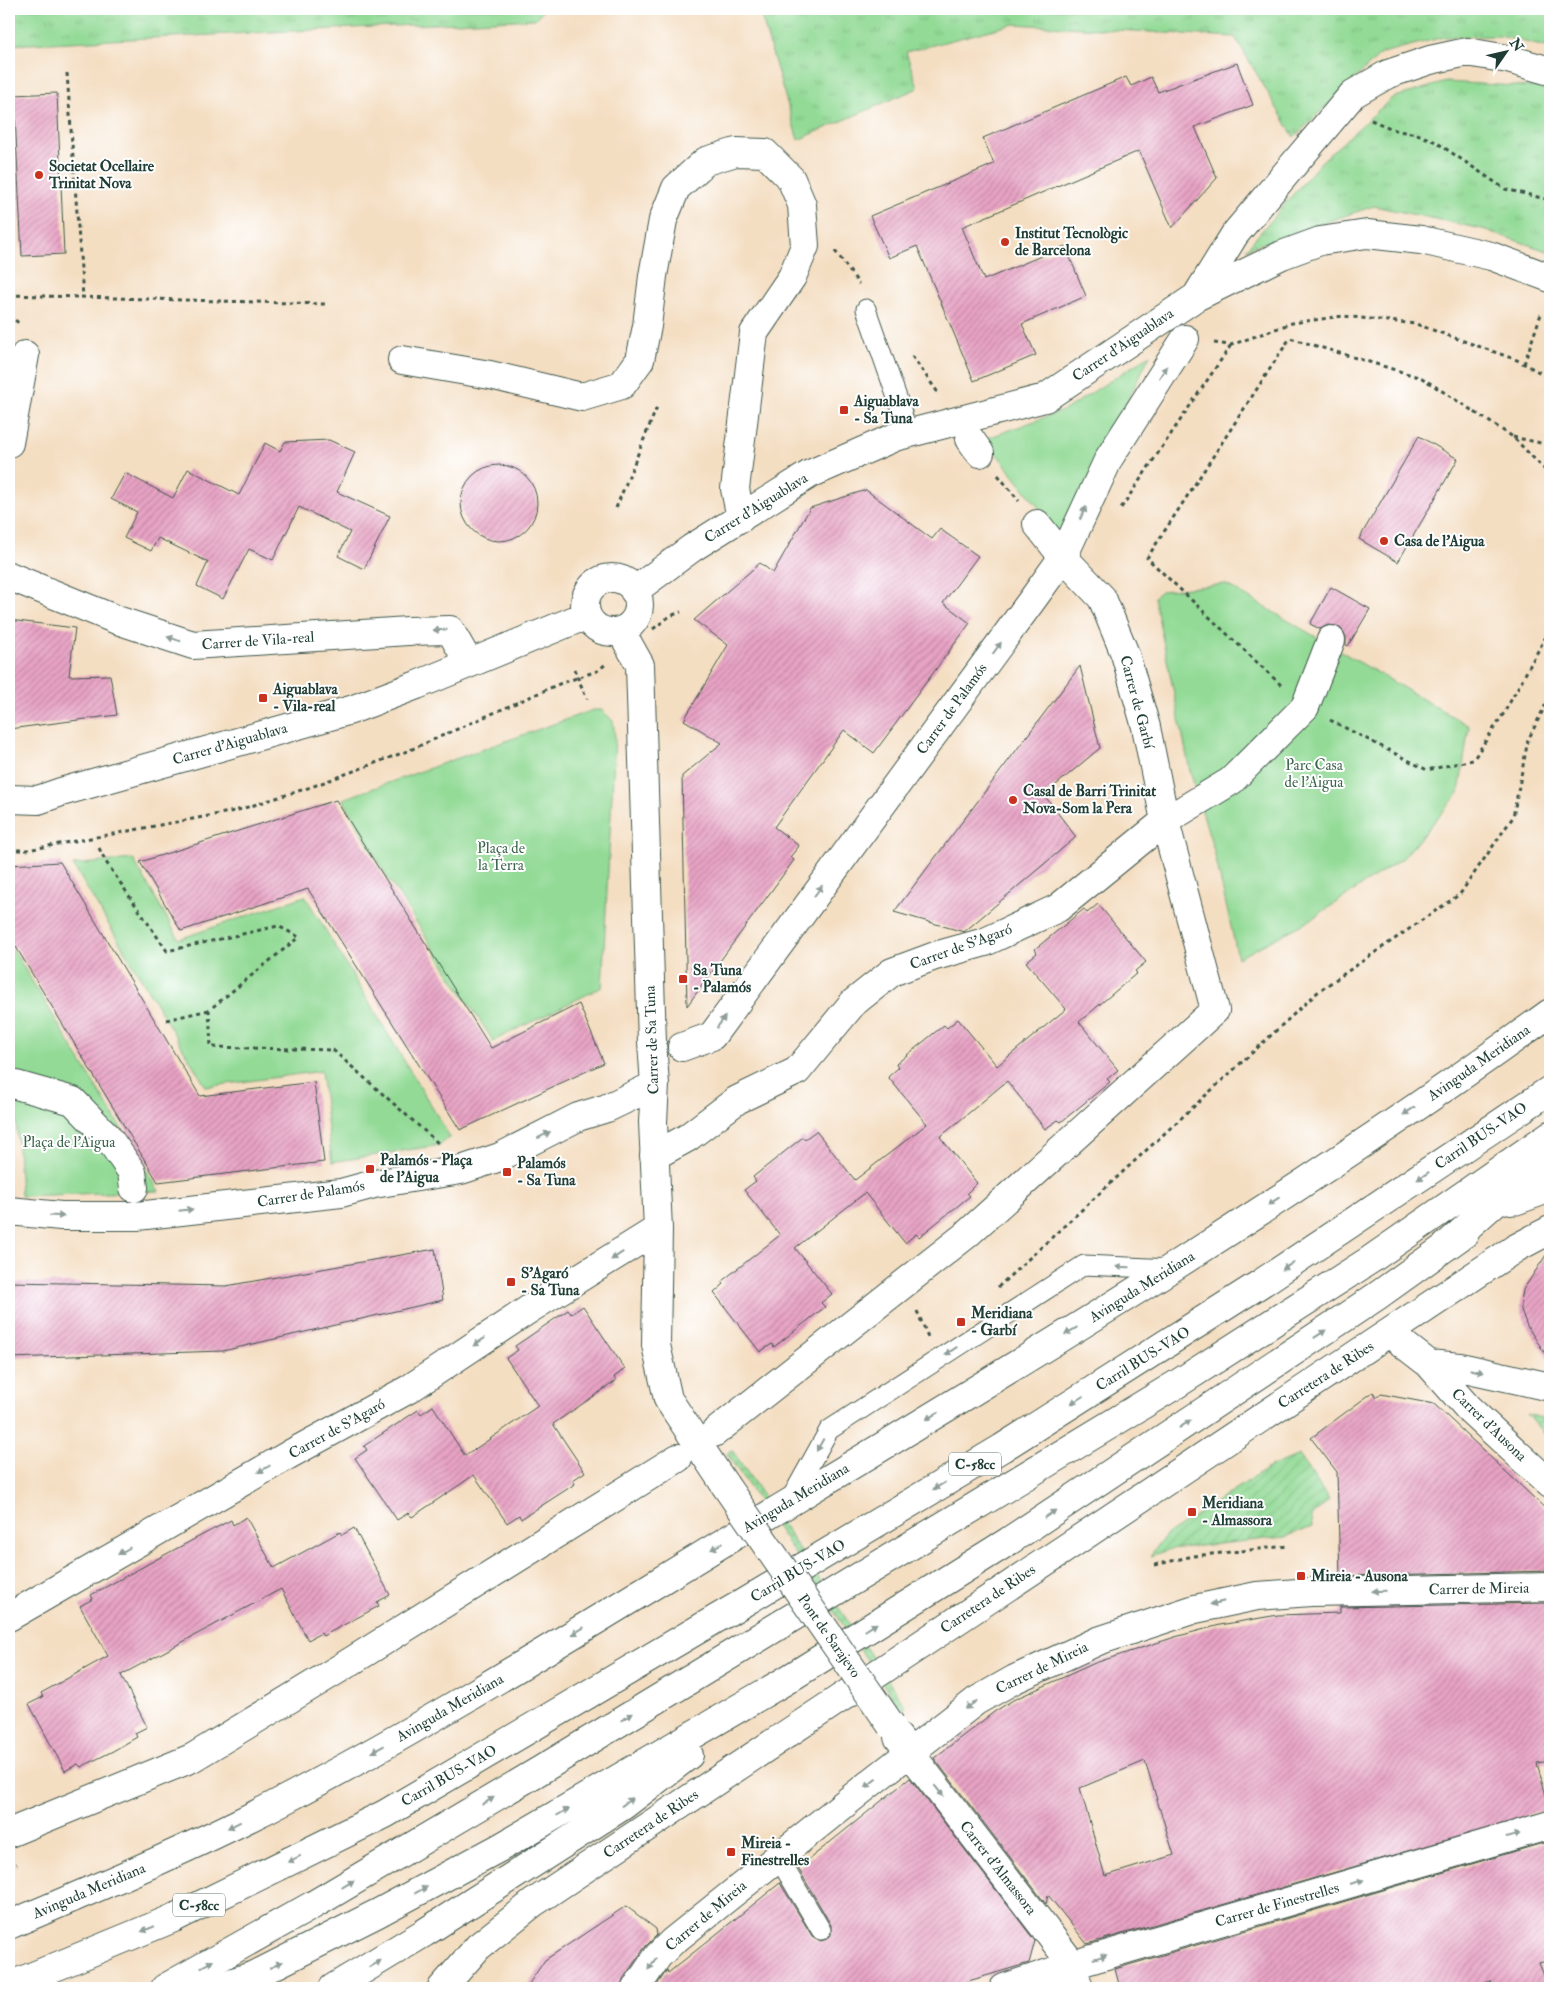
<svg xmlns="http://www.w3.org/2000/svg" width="1559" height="1997" font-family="'IM FELL Double Pica',serif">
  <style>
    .grass { fill: url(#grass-tufts); stroke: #588c64 }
    .park { fill: #92da95; stroke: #588c64 }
    .garden { fill: url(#garden-furrows); stroke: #588c64 }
    .building { fill: url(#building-hatch); fill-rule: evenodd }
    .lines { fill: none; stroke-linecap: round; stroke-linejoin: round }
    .service-casing { stroke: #3f5549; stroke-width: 21 }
    .pedestrian-casing { stroke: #3f5549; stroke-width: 30 }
    .minor-casing { stroke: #3f5549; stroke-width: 30 }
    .trunk-casing { stroke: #3f5549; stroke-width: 30 }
    .motorway-casing { stroke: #3f5549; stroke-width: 30 }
    .path { stroke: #3f5549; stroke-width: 3; stroke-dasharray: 4 4; stroke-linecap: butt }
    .service { stroke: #fff; stroke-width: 19 }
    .pedestrian { stroke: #fff; stroke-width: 28 }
    .minor { stroke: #fff; stroke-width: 28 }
    .trunk { stroke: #fff; stroke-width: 28 }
    .motorway { stroke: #fff; stroke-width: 28 }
    .minor-bridge-casing { stroke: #3f5549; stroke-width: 30; stroke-linecap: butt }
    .minor-bridge { stroke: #fff; stroke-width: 28 }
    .oneway { fill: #8f9e9a }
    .poi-dot { fill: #c8321e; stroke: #fff; stroke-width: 2 }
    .labels { text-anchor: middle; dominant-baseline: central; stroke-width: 4; stroke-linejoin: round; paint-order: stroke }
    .shield { fill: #fff; stroke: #627771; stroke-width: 1 }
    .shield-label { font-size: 14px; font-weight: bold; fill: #1f3d34 }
    .poi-label { font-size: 15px; font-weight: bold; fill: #1f3d34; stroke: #fff; text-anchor: start }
    .street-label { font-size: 15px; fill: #1f3d34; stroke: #fff }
    .park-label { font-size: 15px; fill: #3c644c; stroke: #fff }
  </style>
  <defs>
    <pattern id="grass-tufts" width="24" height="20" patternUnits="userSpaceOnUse" patternTransform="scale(1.25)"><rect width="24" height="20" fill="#92da95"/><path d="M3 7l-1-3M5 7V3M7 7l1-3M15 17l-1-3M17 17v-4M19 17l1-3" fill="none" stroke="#7dbc81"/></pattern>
    <pattern id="garden-furrows" width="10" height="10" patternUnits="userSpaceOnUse" patternTransform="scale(1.25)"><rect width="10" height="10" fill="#92da95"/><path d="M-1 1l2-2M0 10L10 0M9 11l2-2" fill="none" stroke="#7dbc81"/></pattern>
    <pattern id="building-hatch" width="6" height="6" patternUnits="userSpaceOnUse" patternTransform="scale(1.25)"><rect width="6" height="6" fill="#e9a3c5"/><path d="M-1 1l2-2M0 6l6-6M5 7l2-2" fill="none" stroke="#bc86a1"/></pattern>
  </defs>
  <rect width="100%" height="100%" fill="#fff"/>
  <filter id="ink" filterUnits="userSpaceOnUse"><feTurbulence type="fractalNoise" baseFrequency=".02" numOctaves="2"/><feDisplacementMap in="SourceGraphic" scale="10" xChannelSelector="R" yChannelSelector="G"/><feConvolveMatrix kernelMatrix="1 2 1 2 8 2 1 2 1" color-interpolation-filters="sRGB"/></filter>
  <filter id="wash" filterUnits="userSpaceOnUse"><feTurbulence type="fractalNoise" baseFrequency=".0096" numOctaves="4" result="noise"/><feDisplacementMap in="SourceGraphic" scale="20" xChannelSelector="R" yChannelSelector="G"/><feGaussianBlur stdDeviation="1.12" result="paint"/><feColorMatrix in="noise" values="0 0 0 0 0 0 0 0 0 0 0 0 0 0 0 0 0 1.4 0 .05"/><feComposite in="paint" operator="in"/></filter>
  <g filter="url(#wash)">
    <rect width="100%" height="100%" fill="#f4dec2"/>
    <path class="grass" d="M9,9H544L535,19L9,45Z
      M759,9H1550V48L1500,36L1444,37L1382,53L1294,137L1235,37L1014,24L906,52L918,88L798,140Z
      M1446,82L1550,88V252L1482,229L1374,206L1246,249L1322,161L1392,98Z"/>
    <path class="park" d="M1150,355L1061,536L985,439L1065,410Z
      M1225,584L1469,726L1459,793L1403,858L1307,922L1238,958L1214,851L1190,771L1154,597L1161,591Z
      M593,710H602L613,721L615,737L602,987L493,1041L382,869L343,799Z
      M133,859L179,939L305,896L450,1137L440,1145L332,1162L321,1071L206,1087L73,865Z
      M9,951H14L159,1191L21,1196L15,1101H9Z"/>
    <path class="garden" d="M1526,1414L1550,1420V1442Z
      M732,1450L906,1707L901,1710L727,1454Z
      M1299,1455L1329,1500L1311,1517L1312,1527L1285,1537L1171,1549L1150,1556L1165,1536L1268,1468Z"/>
    <g id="blocks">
      <path class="building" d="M1237,63L1253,105L1195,127L1217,178L1172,228L1139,151L962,227L984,280L1065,246L1086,296L1022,324L1036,355L974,381L917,246L889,258L870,216L994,164L983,138L1126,77L1131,86L1151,77L1158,92Z
        M57,93L64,254L22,256L14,95Z
        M1419,436L1458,459L1398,562L1359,539Z
        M329,440L355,452L337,492L390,516L364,569L338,556L350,532L299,507L273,560L249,549L223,599L197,586L208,562L158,538L151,551L124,538L137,512L111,499L125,473L173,498L188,469L239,495L265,443L280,451L285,442Z
        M461 503a38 38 0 1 1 76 0a38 38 0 1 1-76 0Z
        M866,490L932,539L940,529L978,556L943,603L970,623L874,753L844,730L774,827L799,846L790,857L794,860L687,1006L682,776L722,743L684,720L728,645L694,620L760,563L773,573L810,508Z
        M1331,587L1370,609L1348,646L1346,645V637L1343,631L1337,626L1328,625L1320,629L1310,624Z
        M9,620L75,628L69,676L110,675L117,715L9,729Z
        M1080,666L1100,748L1044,795L1076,837L964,932L894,912Z
        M336,800L491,1048L579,1004L604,1063L460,1130L308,889L181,931L140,862Z
        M60,862L200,1096L314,1082L324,1162L158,1182L16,947H9V865Z
        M1098,904L1146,962L1135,971L1137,973L1079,1022L1118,1070L1107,1079L1110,1082L1061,1122L1058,1120L1045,1129L1007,1081L940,1137L977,1183L967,1193L970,1196L919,1237L916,1234L905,1243L865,1193L795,1248L832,1294L821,1303L825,1307L774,1347L772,1344L760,1352L714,1293L724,1284L722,1281L780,1235L744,1190L756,1181L753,1177L803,1137L805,1139L816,1131L855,1180L927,1124L888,1077L898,1068L896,1064L944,1025L947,1028L958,1019L997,1066L1066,1009L1026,962L1037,953L1035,949L1084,909L1087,913Z
        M435,1249L443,1300L223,1351L9,1358V1282L226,1286Z
        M1550,1249V1361L1527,1326L1521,1310V1302L1523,1290Z
        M583,1306L625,1369L614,1377L616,1381L553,1424L585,1472L573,1480L575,1484L521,1519L519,1515L507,1523L474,1475L412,1517L408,1513L397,1520L355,1458L367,1450L364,1446L418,1410L421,1414L433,1406L465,1456L538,1406L506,1358L518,1350L515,1346L568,1310L571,1314Z
        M1373,1392L1377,1397L1381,1394L1434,1404L1550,1513V1571L1340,1576L1337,1472L1311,1438Z
        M246,1517L274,1568L340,1532L342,1535L354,1528L390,1595L377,1602L379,1606L323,1636L321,1633L308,1640L281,1589L121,1675L147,1727L135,1733L137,1737L113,1751L81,1767L78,1764L65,1771L29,1704L43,1697L41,1693L108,1656L80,1606L93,1599L91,1595L170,1552L231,1520L233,1525Z
        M1550,1603V1761L1537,1763L1550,1810L1087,1944L1048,1895L1046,1904L934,1758L994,1712L1013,1700L1095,1663L1175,1637L1220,1625L1278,1615L1340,1613V1607ZM1145,1761L1174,1855L1105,1876L1080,1788Z
        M910,1778L1035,1941L1029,1963L945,1988H655L667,1970L668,1973L780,1883L812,1936L821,1941L827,1939L831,1935V1925L798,1868Z
        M1550,1841V1960L1539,1963L1549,1988H1493L1491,1981L1468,1988H1120L1115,1969Z
        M626,1906L656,1929L657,1935L645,1947L623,1979L621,1988H526L545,1960Z"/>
    </g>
  </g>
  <g filter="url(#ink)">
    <use href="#blocks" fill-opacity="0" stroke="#3f5549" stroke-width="1"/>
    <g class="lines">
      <g class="service-casing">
        <path id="service" d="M866,309L901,409L907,434
          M1517,1205L1550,1193
          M789,1502L829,1430L1084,1265L1171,1269
          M778,1857L821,1930"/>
      </g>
      <g class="pedestrian-casing">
        <path id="pedestrian" d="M970,439L980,453
          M9,443L25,355
          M682,1047L712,1036L1035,596L1063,557L1109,458L1185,339
          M9,1083L73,1101L107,1136L132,1172L134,1188
          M654,1156L687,1138L737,1100L797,1071L853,1003L892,972L935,956L985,942L1058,908L1165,821L1231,781L1305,707L1331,640
          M714,1433L966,1235L1215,1010L1165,821L1146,727L1125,654L1102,598L1063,557L1037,524
          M9,1833L192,1758L342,1667L678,1458"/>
      </g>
      <g class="minor-casing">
        <path id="minor" d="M1196,297L1282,255L1320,241L1367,234L1421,240L1491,256L1550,278
          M402,360L490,375L582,397L622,385L640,360L647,326L653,276L663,220L676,188L706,161L736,152L765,153L791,179L802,205L805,246L792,277L754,333L735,489L741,518
          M9,576L117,620L193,645L408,631L450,630L469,663
          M585 605a27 27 0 1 1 54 0a27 27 0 1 1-54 0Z
          M634,591L692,548L810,474L895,437L1045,398L1196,297L1235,234L1353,94L1388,74L1430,60L1467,52L1508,59L1550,71
          M621,631L640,665L652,1042L655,1085L653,1122L658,1229L656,1345L668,1399L725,1485
          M9,799L38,800L61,792L351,710L417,685L587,615
          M9,1211L61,1216H137L341,1193L374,1184L461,1170L500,1157L578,1117L607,1108L655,1085
          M1389,1333L1429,1364L1468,1408L1550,1484
          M1429,1364L1460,1367L1550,1387
          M9,1617L292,1453L409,1389L531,1308L658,1229
          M898,1737L1066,1956L1072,1965L1079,1988
          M442,1988L478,1947L533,1903L1516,1248L1550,1230
          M636,1988L658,1956L672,1942L868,1785L976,1701L1015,1679L1098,1641L1195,1609L1257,1596L1311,1592L1550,1587
          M1004,1988L1072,1965L1550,1825"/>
      </g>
      <g class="trunk-casing">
        <path id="trunk" d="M1511,1201L1550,1173
          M9,1925C103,1885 197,1846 288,1798C461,1707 625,1601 792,1501C1050,1346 1307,1189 1550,1013
          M9,1986L174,1918L385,1814L743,1603L1002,1448L1263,1282L1550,1090
          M214,1988L255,1975L378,1913L501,1847L785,1681L1009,1541L1377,1296L1465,1233
          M333,1988L424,1933L624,1805L689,1755"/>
      </g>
      <g class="motorway-casing">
        <path id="motorway" d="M1446,1246L1550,1153
          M165,1988L313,1905L539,1771L1177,1384L1370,1260L1550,1135"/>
      </g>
      <path class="path" d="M67,73L83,297
        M1371,120L1398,131L1417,134L1436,142L1505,189L1550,200
        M835,251L859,284
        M9,295L325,304
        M9,315L21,325
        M1214,343L1231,345L1292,323L1343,316L1416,324L1517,360L1550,378
        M912,356L939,394
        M1524,364L1541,314
        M1513,437L1550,445
        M998,475L1019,501
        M616,508L657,407
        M1121,508L1231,345
        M653,629L670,616L681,612
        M574,669L587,699
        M1281,685L1147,558L1290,338L1422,378L1513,437L1550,475
        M1330,720L1427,770L1473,760L1504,713L1545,638L1550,636
        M99,848L106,862L167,951L278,926L299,937L209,1010L211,1047L333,1050L438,1143
        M9,850H27L235,811L311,787L410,750L559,684L597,671L606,664
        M166,1020L209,1010
        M998,1287L1319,991L1460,894L1513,817L1528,740L1550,696
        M917,1311L928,1337
        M1155,1565L1193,1556L1288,1546
        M9,1867L17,1864"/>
      <use href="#service" class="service"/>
      <use href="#pedestrian" class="pedestrian"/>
      <use href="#minor" class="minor"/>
      <use href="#trunk" class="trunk"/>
      <use href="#motorway" class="motorway"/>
      <g class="minor-bridge-casing">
        <path id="minor-bridge" d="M725,1485L891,1725"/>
      </g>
      <use href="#minor-bridge" class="minor-bridge"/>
    </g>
    <defs><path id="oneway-solid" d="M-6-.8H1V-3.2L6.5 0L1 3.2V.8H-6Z" transform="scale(1.25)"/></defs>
    <g class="oneway">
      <use href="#oneway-solid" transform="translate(1163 372) rotate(-57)"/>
      <use href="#oneway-solid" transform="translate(1083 513) rotate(-65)"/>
      <use href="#oneway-solid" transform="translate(440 630) rotate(179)"/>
      <use href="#oneway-solid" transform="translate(174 639) rotate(-162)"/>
      <use href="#oneway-solid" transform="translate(997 648) rotate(-54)"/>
      <use href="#oneway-solid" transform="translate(818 891) rotate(-54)"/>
      <use href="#oneway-solid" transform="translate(721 1022) rotate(-54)"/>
      <use href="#oneway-solid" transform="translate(1409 1111) rotate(146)"/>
      <use href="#oneway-solid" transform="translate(544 1135) rotate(-27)"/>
      <use href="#oneway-solid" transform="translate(1423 1176) rotate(146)"/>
      <use href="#oneway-solid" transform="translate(1274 1201) rotate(146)"/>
      <use href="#oneway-solid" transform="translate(186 1210) rotate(-6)"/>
      <use href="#oneway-solid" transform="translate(57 1216) rotate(3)"/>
      <use href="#oneway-solid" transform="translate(617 1256) rotate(147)"/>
      <use href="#oneway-solid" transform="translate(1288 1266) rotate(146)"/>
      <use href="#oneway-solid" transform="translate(1123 1267) rotate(-178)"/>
      <use href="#oneway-solid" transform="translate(1071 1331) rotate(149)"/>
      <use href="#oneway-solid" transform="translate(1320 1334) rotate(-34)"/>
      <use href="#oneway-solid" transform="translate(479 1342) rotate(146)"/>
      <use href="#oneway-solid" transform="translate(951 1351) rotate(147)"/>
      <use href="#oneway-solid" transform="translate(1477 1371) rotate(13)"/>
      <use href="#oneway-solid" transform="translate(1077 1400) rotate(148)"/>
      <use href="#oneway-solid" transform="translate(932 1416) rotate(149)"/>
      <use href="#oneway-solid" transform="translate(1185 1424) rotate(-34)"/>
      <use href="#oneway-solid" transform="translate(820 1445) rotate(119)"/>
      <use href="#oneway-solid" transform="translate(264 1469) rotate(150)"/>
      <use href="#oneway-solid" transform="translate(939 1486) rotate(149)"/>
      <use href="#oneway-solid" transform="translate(1050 1514) rotate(-34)"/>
      <use href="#oneway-solid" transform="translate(717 1546) rotate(149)"/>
      <use href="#oneway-solid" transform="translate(124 1551) rotate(150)"/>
      <use href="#oneway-solid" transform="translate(1379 1591) rotate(179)"/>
      <use href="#oneway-solid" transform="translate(1217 1603) rotate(167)"/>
      <use href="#oneway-solid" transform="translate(871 1627) rotate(-32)"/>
      <use href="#oneway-solid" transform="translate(578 1631) rotate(149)"/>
      <use href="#oneway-solid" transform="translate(971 1705) rotate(144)"/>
      <use href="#oneway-solid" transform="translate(627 1717) rotate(-31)"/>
      <use href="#oneway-solid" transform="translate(378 1749) rotate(151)"/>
      <use href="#oneway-solid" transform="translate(871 1783) rotate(142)"/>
      <use href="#oneway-solid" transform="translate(939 1791) rotate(52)"/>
      <use href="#oneway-solid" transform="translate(488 1801) rotate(-31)"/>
      <use href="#oneway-solid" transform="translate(627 1802) rotate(-36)"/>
      <use href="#oneway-solid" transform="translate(563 1812) rotate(-30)"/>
      <use href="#oneway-solid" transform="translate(234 1825) rotate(154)"/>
      <use href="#oneway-solid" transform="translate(1513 1836) rotate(-16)"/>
      <use href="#oneway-solid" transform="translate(294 1859) rotate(154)"/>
      <use href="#oneway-solid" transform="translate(1357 1882) rotate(-16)"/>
      <use href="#oneway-solid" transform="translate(348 1884) rotate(-31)"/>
      <use href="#oneway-solid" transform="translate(421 1890) rotate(-28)"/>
      <use href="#oneway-solid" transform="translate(148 1929) rotate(158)"/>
      <use href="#oneway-solid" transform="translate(1100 1957) rotate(-16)"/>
      <use href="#oneway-solid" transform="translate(207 1964) rotate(-29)"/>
      <use href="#oneway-solid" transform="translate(375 1964) rotate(-32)"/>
      <use href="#oneway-solid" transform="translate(652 1964) rotate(124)"/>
      <use href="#oneway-solid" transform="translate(276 1965) rotate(-27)"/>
    </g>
  </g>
  <g class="poi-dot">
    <circle cx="39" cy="175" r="5"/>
    <circle cx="1005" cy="242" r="5"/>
    <rect x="839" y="405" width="10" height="10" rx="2.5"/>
    <circle cx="1384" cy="541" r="5"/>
    <rect x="258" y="693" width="10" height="10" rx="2.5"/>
    <circle cx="1013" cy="800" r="5"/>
    <rect x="678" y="974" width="10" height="10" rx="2.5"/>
    <rect x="365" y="1164" width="10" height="10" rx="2.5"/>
    <rect x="502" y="1167" width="10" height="10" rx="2.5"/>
    <rect x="506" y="1277" width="10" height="10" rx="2.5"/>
    <rect x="956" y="1317" width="10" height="10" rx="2.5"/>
    <rect x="1187" y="1507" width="10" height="10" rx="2.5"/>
    <rect x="1296" y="1571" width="10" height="10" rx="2.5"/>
    <rect x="726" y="1847" width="10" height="10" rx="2.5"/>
  </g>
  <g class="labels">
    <g class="shield">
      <rect x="949" y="1452.5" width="52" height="23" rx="4"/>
      <rect x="173" y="1893.5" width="52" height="23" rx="4"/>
    </g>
    <g class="shield-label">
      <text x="975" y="1464">C-58cc</text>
      <text x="199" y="1905">C-58cc</text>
    </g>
    <g class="poi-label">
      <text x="49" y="166">Societat Ocellaire<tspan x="49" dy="17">Trinitat Nova</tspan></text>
      <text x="1015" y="233">Institut Tecnològic<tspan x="1015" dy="17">de Barcelona</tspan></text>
      <text x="854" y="401">Aiguablava<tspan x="854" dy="17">- Sa Tuna</tspan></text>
      <text x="1394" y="541">Casa de l'Aigua</text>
      <text x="273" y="689">Aiguablava<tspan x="273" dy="17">- Vila-real</tspan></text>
      <text x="1023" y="791">Casal de Barri Trinitat<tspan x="1023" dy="17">Nova-Som la Pera</tspan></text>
      <text x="693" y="970">Sa Tuna<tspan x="693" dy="17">- Palamós</tspan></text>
      <text x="380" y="1160">Palamós - Plaça<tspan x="380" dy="17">de l'Aigua</tspan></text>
      <text x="517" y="1163">Palamós<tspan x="517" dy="17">- Sa Tuna</tspan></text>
      <text x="521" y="1273">S'Agaró<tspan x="521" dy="17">- Sa Tuna</tspan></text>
      <text x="971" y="1313">Meridiana<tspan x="971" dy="17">- Garbí</tspan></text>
      <text x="1202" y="1503">Meridiana<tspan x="1202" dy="17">- Almassora</tspan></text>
      <text x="1311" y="1576">Mireia - Ausona</text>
      <text x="741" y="1843">Mireia -<tspan x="741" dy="17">Finestrelles</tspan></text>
    </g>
    <g class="street-label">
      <text transform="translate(1123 345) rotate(-34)">Carrer d'Aiguablava</text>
      <text transform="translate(756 508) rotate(-32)">Carrer d'Aiguablava</text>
      <text transform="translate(258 641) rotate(-4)">Carrer de Vila-real</text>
      <text transform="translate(1137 702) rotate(75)">Carrer de Garbí</text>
      <text transform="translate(952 709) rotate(-54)">Carrer de Palamós</text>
      <text transform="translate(230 744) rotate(-16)">Carrer d'Aiguablava</text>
      <text transform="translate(961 947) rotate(-20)">Carrer de S'Agaró</text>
      <text transform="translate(652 1040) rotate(-92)">Carrer de Sa Tuna</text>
      <text transform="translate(1479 1063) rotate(-35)">Avinguda Meridiana</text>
      <text transform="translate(1481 1136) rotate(-34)">Carril BUS-VAO</text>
      <text transform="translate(311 1194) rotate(-9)">Carrer de Palamós</text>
      <text transform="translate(1142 1287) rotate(-32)">Avinguda Meridiana</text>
      <text transform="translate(1143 1359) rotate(-32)">Carril BUS-VAO</text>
      <text transform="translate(1326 1375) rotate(-33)">Carretera de Ribes</text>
      <text transform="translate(1489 1425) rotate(44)">Carrer d'Ausona</text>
      <text transform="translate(337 1429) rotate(-29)">Carrer de S'Agaró</text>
      <text transform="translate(796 1498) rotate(-31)">Avinguda Meridiana</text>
      <text transform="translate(798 1571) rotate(-31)">Carril BUS-VAO</text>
      <text transform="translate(1479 1589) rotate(-1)">Carrer de Mireia</text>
      <text transform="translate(988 1599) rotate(-34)">Carretera de Ribes</text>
      <text transform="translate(829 1636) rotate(55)">Pont de Sarajevo</text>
      <text transform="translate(1042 1668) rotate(-26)">Carrer de Mireia</text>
      <text transform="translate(450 1708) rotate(-30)">Avinguda Meridiana</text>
      <text transform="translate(449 1776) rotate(-30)">Carril BUS-VAO</text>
      <text transform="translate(651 1824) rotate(-34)">Carretera de Ribes</text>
      <text transform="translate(998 1868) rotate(52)">Carrer d'Almassora</text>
      <text transform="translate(89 1891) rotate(-23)">Avinguda Meridiana</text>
      <text transform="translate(1277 1905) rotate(-16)">Carrer de Finestrelles</text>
      <text transform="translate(706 1916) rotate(-40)">Carrer de Mireia</text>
    </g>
    <g class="park-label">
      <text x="1314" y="765">Parc Casa<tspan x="1314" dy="17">de l'Aigua</tspan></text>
      <text x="501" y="848">Plaça de<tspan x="501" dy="17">la Terra</tspan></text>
      <text x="69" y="1142">Plaça de l'Aigua</text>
    </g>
  </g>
  <rect width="1559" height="1997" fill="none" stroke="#fff" stroke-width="30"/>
  <g transform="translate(1506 52) rotate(56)" stroke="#ffffff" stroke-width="4" paint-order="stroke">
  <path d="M0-4L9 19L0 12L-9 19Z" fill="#1f3d34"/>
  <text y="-8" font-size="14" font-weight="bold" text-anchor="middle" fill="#1f3d34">N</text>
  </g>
</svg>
